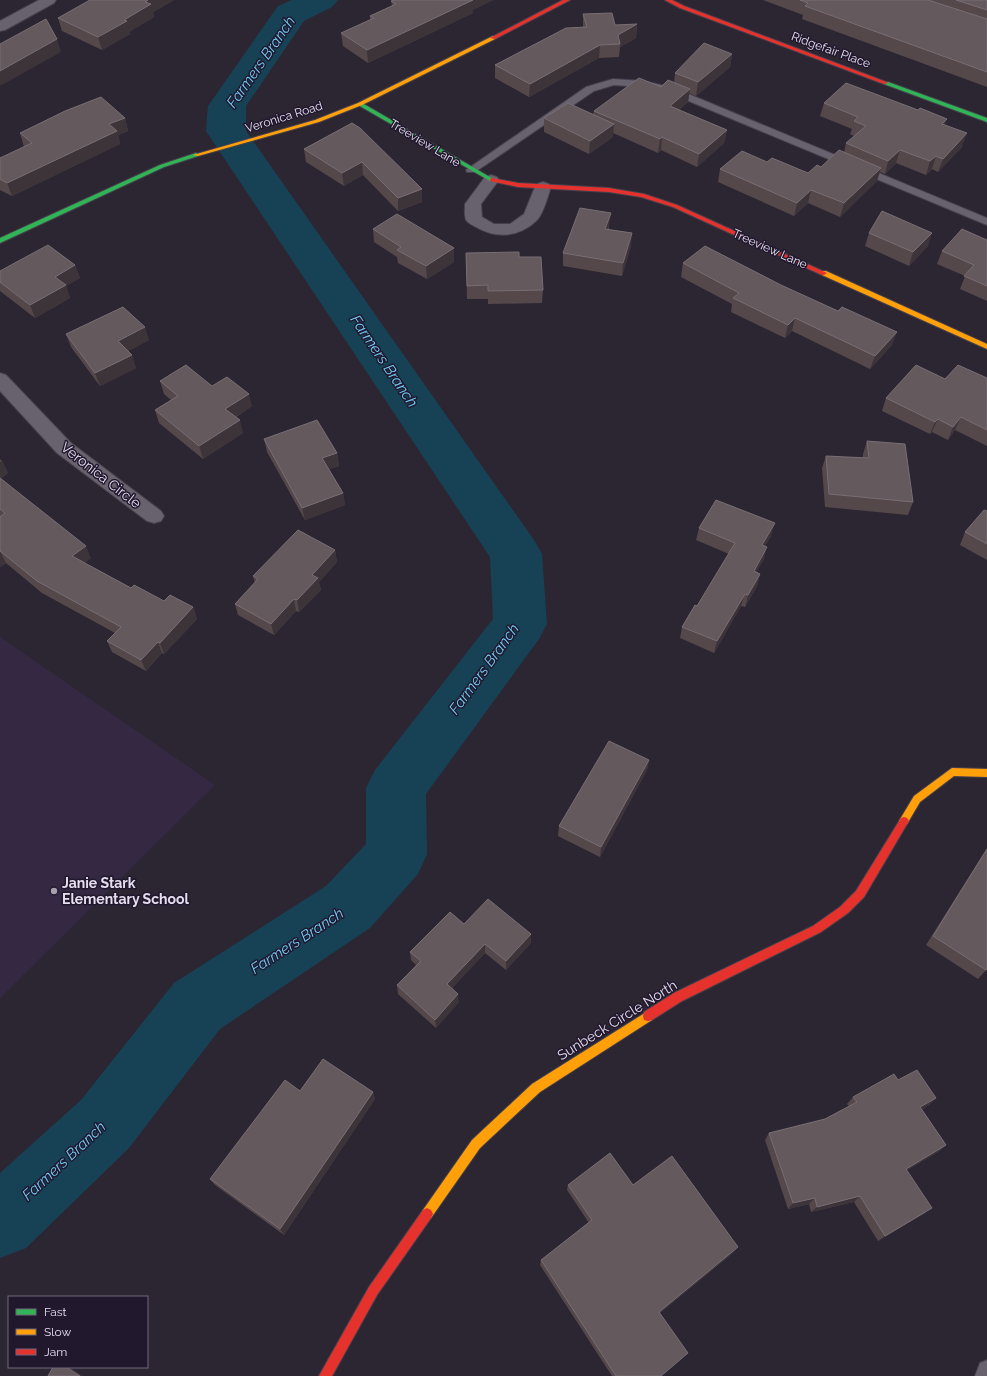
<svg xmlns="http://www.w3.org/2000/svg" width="987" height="1376" font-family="Raleway,sans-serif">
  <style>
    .built { fill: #342843 }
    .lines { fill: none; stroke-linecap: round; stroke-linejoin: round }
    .river { fill: #174256; fill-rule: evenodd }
    .lane-casing { stroke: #47414d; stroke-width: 2 }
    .street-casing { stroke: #47414d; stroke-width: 2 }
    .fast-casing { stroke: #47414d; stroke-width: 2 }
    .slow-casing { stroke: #47414d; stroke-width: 2 }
    .jam-casing { stroke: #47414d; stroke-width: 2 }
    .lane { fill: #67626d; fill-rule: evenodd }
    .street { fill: #67626d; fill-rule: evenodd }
    .fast { fill: #30b455; fill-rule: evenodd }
    .slow { fill: #ff9f0a; fill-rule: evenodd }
    .jam { fill: #e5322d; fill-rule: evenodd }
    .wall { fill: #54484b }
    .shaded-wall { fill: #3d343a }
    .building { fill: #64595d; stroke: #786e74 }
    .poi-dot { fill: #a49ead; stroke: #21182e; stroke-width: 1.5 }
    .labels { text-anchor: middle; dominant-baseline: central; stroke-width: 3; stroke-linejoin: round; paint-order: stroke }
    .far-street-label { font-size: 12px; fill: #e5dfef; stroke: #21182e }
    .street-label { font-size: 14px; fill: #e5dfef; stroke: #21182e }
    .poi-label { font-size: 14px; font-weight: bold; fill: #e5dfef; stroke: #21182e; text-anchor: start }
    .water-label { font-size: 15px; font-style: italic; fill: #70cdf7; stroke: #21182e }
  </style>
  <rect width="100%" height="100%" fill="#2c2633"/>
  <path class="built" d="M0,637L215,785L0,998Z"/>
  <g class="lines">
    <path class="river" d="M292,0H338L332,7L304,21L246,106V131L534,540L542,554L547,624L539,639L426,794L427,854L418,874L370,928L220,1029L129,1148L26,1248L0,1258V1173L81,1100L174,983L326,886L366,844V788L375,770L493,619L490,557L206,131L208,106L278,6Z"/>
    <g class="lane-casing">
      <path id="lane" d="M613,79L643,81L674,88L987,218V225L667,92L643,87L614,85L594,91L475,172H467L466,170L586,87Z
        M987,1360V1376H975L980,1363Z"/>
    </g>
    <g class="street-casing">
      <path id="street" d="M39,0H56L54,3L5,30L0,31V21Z
        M491,175L497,177L499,180L481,204L482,217L494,224H510L524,214L535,187L537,184L543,182L549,184L551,187C548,196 543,215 536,221C519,237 496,239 476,227C472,225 468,223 466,220C464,215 465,209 465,204L485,177Z
        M0,373L6,375L71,443L161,511L164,516L161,521L154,523L147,521L57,453L0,391Z"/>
    </g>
    <g class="fast-casing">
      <path id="fast" d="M884,82H888L987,118V122L884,84Z
        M358,103H362L495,180L490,181L358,105Z
        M196,153L199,155L198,156L164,167L0,243V238L160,165Z"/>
    </g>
    <g class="slow-casing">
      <path id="slow" d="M493,36L495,37V39L362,105L319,122L198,156L193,155L315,120L358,103Z
        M822,271H826L987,344V349L822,275Z
        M952,768L987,769V777L954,776L920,802L907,824L904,825L901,824L899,821L914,796Z
        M648,1011L652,1012L653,1016L652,1020L540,1092L480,1148L431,1218L427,1220L423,1218L421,1214L423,1210L472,1140L532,1084Z"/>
    </g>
    <g class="jam-casing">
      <path id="jam" d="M563,0H570L495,39L490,38Z
        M665,0H672L684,6L889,83L884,84L680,8Z
        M492,178L518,183L609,188L644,194L677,205L827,273L824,275H822L673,207L641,197L609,192L518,187L490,181V179Z
        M904,817L907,818L909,821L907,824L864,897L848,913L821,932L682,1001L652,1020L648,1021L644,1020L643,1016L644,1012L674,993L813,926L840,907L856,891L901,818Z
        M427,1208L431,1210L433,1214L431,1218L377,1295L332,1376H319L369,1287L423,1210Z"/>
    </g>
    <use href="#lane" class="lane"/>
    <use href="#street" class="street"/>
    <use href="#fast" class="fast"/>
    <use href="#slow" class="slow"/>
    <use href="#jam" class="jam"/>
  </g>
  <path class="wall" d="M90,0H174L153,12L154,17L129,32L130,34L102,50L62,31L58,18Z
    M763,0H987V87L802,19L803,15Z
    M391,1L473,10V13L368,63L343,46L341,33L370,20V16L392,6Z
    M583,14L615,25L637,24L636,38L620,47L619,57L599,58L529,97L495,78V65L583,27Z
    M732,54L730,67L696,96L689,93L688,102L679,110L727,130L724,143L697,167L661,150L658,153L613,133V137L589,154L544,132V118L593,114L594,111L674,83L675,73Z
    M824,103L945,125L962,147L938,172L932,169L926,175L896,163L885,174L880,172L877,181L840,217L808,203L794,216L718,182L720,169L767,162L808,173L821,167L844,153L846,143L854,136L850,134L852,129L820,116Z
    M125,118L128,131L118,135L120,144L12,196L0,190V158L24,147L20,133Z
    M352,123L422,189V202L398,211L363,175L344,186L306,162L304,149Z
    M609,226V229L631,246L622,276L563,266V253Z
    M373,229L454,248V262L427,279L398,263L397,257L374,242Z
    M869,233L928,246L909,266L865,246Z
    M987,240V301L960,289L965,276L937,264L942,251Z
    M466,253L519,257L543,290L542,303L488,304V299H467Z
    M683,263L892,345L870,369L792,331L785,338L731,312L732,304L681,277Z
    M75,265L80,278L66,286L70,298L35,318L0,291V271Z
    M66,334L149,340L128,351L136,368L100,386L71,347Z
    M987,378V446L955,430L948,440L932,432L930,434L882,411L886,398L945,379Z
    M160,381L212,386L252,406L236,417L243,433L203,459L159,423L155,410L171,400L164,394Z
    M264,439L337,453L339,466L329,469L343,493L345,505L305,520L267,452Z
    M867,441L913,502L908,515L825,507L822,468L826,456L863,458V454Z
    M0,459L2,461L8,473L1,478L91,558L84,563L131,588L164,601L193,607L197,619L164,654L162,653L146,671L112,652L107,641L115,633L42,593L6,563L0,567Z
    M987,511V560L960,545L965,532Z
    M699,528L771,536L765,546L764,559L756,572L760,574L757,586L745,607L741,606L714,653L680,638L682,627L697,606L729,554L696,540Z
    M335,550L337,562L319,582L321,590L299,612L296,611L274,635L238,615L235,604L255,583L253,576Z
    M649,760L647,770L600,857L558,836L559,826Z
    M987,848V969L978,979L926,945Z
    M464,924L531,934V943L506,970L485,953L452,988L459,1002L436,1028L398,994L397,985L416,965L411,960L410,952Z
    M898,1080L936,1098L929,1105L922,1109L946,1145L938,1152L907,1170L925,1213L878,1241L854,1202L811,1212L809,1204L788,1209L765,1140L769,1133L825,1119L849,1106L847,1104L853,1097Z
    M300,1091L373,1092L375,1099L284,1235L215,1185L210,1179Z
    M568,1185H633L734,1252L660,1313L661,1376H612L540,1265L541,1260L589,1223L567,1190Z"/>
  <path class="shaded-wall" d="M148,0H174L153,12L154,17L129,32L130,34L102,50L98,37L124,20L145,2Z
    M470,0H494L473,10V13L368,63L367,50Z
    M637,24L636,38L620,47V44L618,35Z
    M57,39L61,52L0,86V71Z
    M600,45L599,58L529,97L530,84Z
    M732,54L730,67L696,96L698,82Z
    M690,89L688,102L668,119L670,106Z
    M125,118L128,131L118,135L120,144L12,196L7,183L109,124Z
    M947,119L943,132L942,124Z
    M614,124L613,137L589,154L590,141Z
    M727,130L724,143L697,167L699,154Z
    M967,133L962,147L938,172L943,159Z
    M662,137L661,150L658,153L660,139Z
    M900,150L896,163L885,174L888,161Z
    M936,156L932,169L926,175L930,161Z
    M362,162L363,175L344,186L342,173Z
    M881,168L877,181L840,217L844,203Z
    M422,189V202L398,211V198Z
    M811,190L808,203L794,216L797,203Z
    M611,213L609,226L604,242L605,229Z
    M632,233L631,246L622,276L623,263Z
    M932,233L928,246L909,266L913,252Z
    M454,248V262L427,279L426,266Z
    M75,265L80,278L66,286L70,298L35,318L30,305L55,277Z
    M795,318L792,331L785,338L788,325Z
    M145,327L149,340L122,354L118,341Z
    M897,332L892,345L870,369L875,356Z
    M132,355L136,368L100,386L95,373Z
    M249,394L252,406L228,422L225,409Z
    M961,417L955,430L948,440L953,427Z
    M938,419L932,432L930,434L935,422Z
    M240,420L243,433L203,459L199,446Z
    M337,453L339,466L324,471L322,458Z
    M2,461L8,473L0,479V462Z
    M343,493L345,505L305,520L302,508Z
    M775,523L771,536L759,557L762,545Z
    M86,546L91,558L77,569L72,556Z
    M767,547L764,559L750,583L754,571Z
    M335,550L337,562L319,582L321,590L299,612L297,600L312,575Z
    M0,551L6,563L0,567Z
    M760,574L757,586L745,607L748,595Z
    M745,594L741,606L714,653L717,641Z
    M294,599L296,611L274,635L271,624Z
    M193,607L197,619L164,654L160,643Z
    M158,642L162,653L146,671L141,660Z
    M649,760L647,770L600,857L601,847Z
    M531,934V943L506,970V961Z
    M485,944V953L448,992L447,984Z
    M458,994L459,1002L436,1028L435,1020Z
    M373,1092L375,1099L284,1235L280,1229Z
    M936,1098L929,1105L913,1114L920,1107Z
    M946,1145L938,1152L899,1175L906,1169Z
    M860,1196L854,1202L811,1212L817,1207Z
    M815,1198L809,1204L788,1209L793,1203Z
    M932,1208L925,1213L878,1241L885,1236Z
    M738,1247L734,1252L656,1316L659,1312Z
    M66,1367H69L83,1376H80Z"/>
  <path class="building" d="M90,0H148L145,2L151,4L124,20L127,21L98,37L58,18Z
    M394,0H473L367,50L341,33L374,18L370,16L396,4L391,1Z
    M800,0H928L987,19V72L805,6L808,3Z
    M956,0H987V10Z
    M612,13L615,25L637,24L618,35L620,44L600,45L530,84L495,65L566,28L587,27L583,14Z
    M46,19L57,39L0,71V44Z
    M704,43L732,54L698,82L675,73Z
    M639,78L661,87L668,80L690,89L670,106L727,130L699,154L662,137L660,139L594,111Z
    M846,83L918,110L920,108L947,119L942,124L967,133L943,159L936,156L930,161L900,150L888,161L846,143L866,126L854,121L858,117L824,103Z
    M101,97L125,118L109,124L117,131L7,183L0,179V158L32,143L20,133L65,111Z
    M568,103L614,124L590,141L544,118Z
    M352,123L360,128L422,189L398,198L362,162L342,173L304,149Z
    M839,150L881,168L844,203L811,190L797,203L720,169L742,151L767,162L772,158L808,173L817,165L821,167Z
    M580,208L611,213L605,229L632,233L623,263L563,253Z
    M882,211L932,233L913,252L869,233Z
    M397,214L454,248L426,266L397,250L401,247L373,229Z
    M962,229L987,240V286L964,276L974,265L942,251Z
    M48,245L75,265L55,277L66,285L30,305L0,282V271Z
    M705,246L781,285L838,311L842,307L897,332L875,356L795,318L788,325L733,298L739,293L683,263Z
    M519,252V257H541L543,290L488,291V285L467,286L466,253Z
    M123,307L145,327L118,341L132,355L95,373L66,334Z
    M186,365L212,386L227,377L249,394L225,409L240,420L199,446L155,410L178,396L160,381Z
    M916,365L945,379L958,365L987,378V430L961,417L953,427L938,419L935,422L886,398Z
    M317,420L337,453L322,458L343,493L302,508L264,439Z
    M867,441L905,444L913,502L829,494L826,456L869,458Z
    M0,478L86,546L72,556L131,588L134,585L164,601L170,595L193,607L160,643L158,642L141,660L107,641L121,627L37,581L0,551V517L5,513L0,509Z
    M716,500L775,523L762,545L767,547L754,571L760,574L748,595L745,594L717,641L682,627L695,605L697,606L735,543L699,528Z
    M984,510L987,511V544L965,532Z
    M298,530L335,550L312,575L318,578L297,600L294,599L271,624L235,604L258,579L253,576Z
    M609,741L649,760L601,847L559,826Z
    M987,849V969L986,970L933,936Z
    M488,899L531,934L506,961L485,944L447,984L458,994L435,1020L397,985L421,961L410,952L450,912L464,924Z
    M323,1059L373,1092L280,1229L210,1179L285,1080L300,1091Z
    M917,1070L936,1098L920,1107L946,1145L906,1169L932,1208L885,1236L860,1196L817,1207L815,1198L793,1203L769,1133L825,1119L857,1102L853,1097L894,1074L898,1080Z
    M610,1153L633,1185L672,1156L738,1247L659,1312L688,1353L661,1376H616L541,1260L592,1220L568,1185Z
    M53,1367H66L80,1376H48Z"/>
  <circle class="poi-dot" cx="54" cy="891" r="4"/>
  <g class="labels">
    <g class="far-street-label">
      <text transform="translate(831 50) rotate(20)">Ridgefair Place</text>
      <text transform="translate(284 117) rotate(-17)">Veronica Road</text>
      <text transform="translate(425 143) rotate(31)">Treeview Lane</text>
      <text transform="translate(770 249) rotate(24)">Treeview Lane</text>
    </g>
    <g class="street-label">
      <text transform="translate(101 475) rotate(38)">Veronica Circle</text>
      <text transform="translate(617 1020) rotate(-32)">Sunbeck Circle North</text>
    </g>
    <g class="poi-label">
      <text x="62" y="883">Janie Stark<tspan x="62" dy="16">Elementary School</tspan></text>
    </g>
    <g class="water-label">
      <text transform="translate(261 62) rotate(-55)">Farmers Branch</text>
      <text transform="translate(384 361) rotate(56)">Farmers Branch</text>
      <text transform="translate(484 669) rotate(-54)">Farmers Branch</text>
      <text transform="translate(297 941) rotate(-33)">Farmers Branch</text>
      <text transform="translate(64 1161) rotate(-43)">Farmers Branch</text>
    </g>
  </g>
  <rect x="8" y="1296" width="140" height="72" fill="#21182e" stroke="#6f687b"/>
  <rect x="16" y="1309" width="20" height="6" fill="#30b455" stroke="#6f687b"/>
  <text x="44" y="1316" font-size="12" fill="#e5dfef">Fast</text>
  <rect x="16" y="1329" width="20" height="6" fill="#ff9f0a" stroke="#6f687b"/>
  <text x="44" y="1336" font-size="12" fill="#e5dfef">Slow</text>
  <rect x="16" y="1349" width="20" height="6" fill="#e5322d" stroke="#6f687b"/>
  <text x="44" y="1356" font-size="12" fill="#e5dfef">Jam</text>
</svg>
